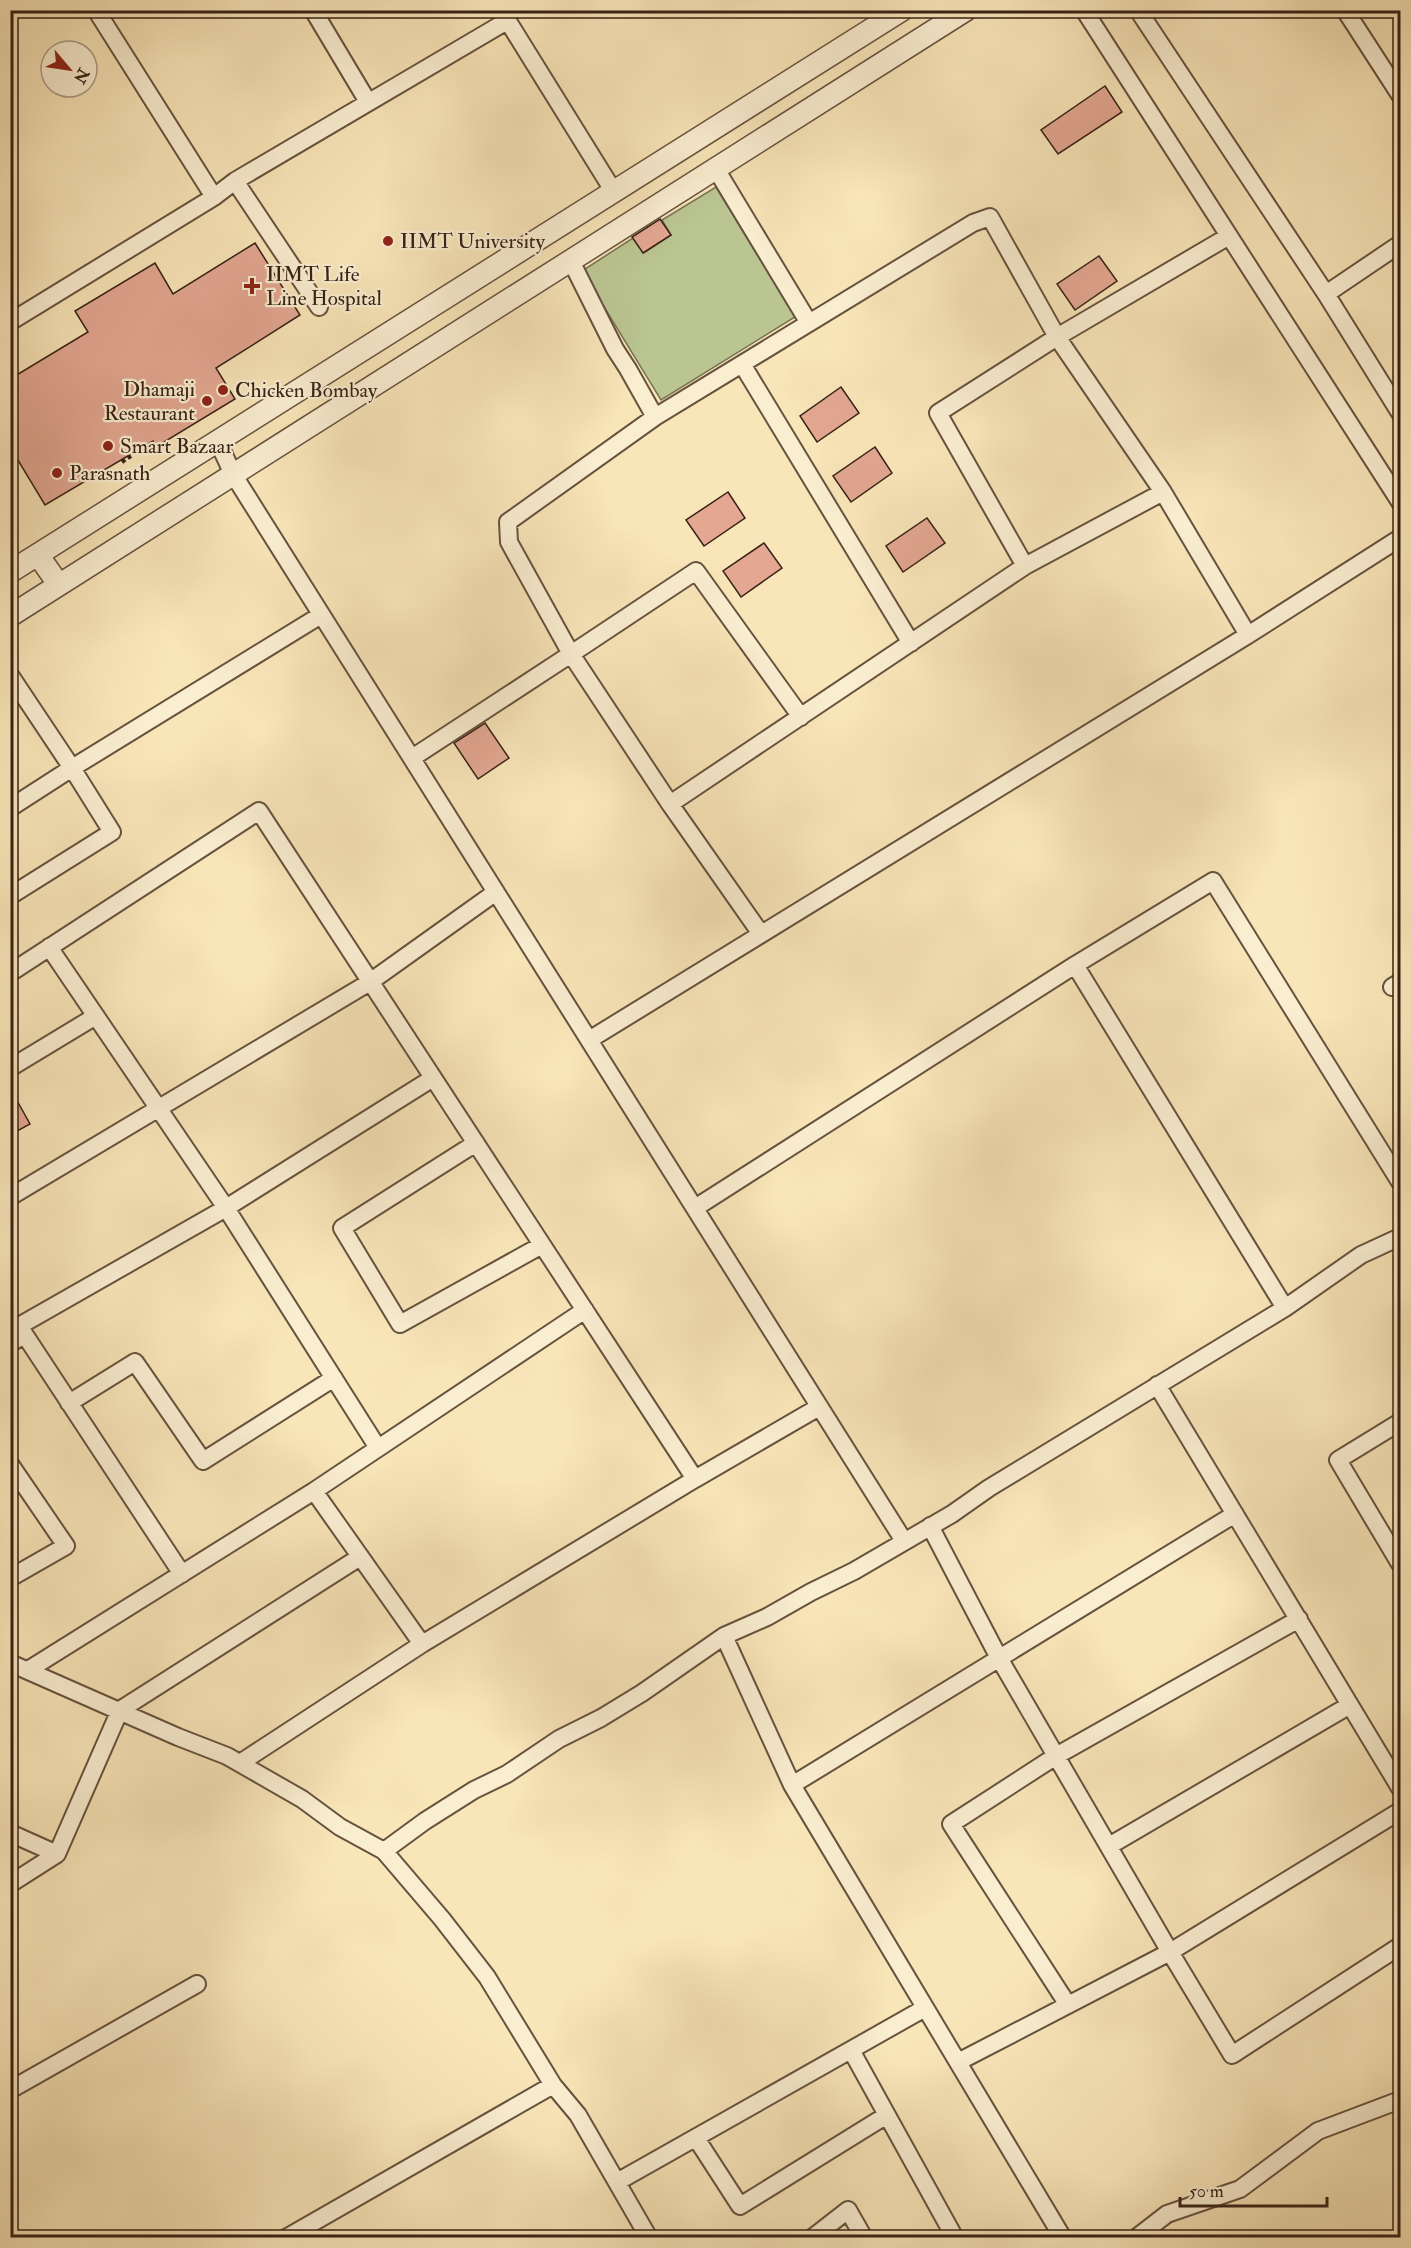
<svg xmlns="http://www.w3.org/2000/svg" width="1411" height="2248" font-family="'IM FELL Double Pica',serif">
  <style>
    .green { fill: #bac591; stroke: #787354; stroke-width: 1.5 }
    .building { fill: #e3a792; stroke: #372116; stroke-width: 1.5 }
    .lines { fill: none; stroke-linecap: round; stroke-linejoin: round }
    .minor-casing { stroke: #67523e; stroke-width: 20 }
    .tertiary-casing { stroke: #67523e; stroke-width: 24 }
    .path { stroke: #372116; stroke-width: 4; stroke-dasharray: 4.5 3; stroke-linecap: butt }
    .minor { stroke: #faeed1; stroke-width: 16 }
    .tertiary { stroke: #faeed1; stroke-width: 21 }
    .poi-dot { fill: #8f2418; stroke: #faeed1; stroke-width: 2 }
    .labels { text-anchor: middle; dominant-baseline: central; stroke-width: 4.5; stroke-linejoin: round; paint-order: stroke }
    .poi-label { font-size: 21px; fill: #372116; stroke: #faeed1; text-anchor: start }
  </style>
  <rect width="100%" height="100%" fill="#f8e5b8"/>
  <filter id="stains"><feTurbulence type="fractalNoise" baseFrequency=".00333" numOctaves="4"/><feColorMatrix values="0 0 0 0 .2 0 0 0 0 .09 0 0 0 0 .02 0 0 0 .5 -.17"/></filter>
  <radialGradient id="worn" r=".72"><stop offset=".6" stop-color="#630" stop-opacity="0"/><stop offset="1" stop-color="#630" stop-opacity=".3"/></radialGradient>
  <path class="green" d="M716,187L795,317L661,400L582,271L633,238L644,253L671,235L662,220Z"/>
  <path class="building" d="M1105,86L1122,112L1058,154L1041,130Z
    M660,219L671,235L643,253L632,237Z
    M255,243L300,315L216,368L235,399L156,447L153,441L45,505L10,447V379L88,332L75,311L155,263L173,294Z
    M1099,256L1117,281L1075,310L1057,284Z
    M841,387L859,413L817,442L800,416Z
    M875,447L892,473L851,502L833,476Z
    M728,492L745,518L704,546L686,520Z
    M927,518L945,543L903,572L886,546Z
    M764,543L782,568L741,597L723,571Z
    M485,723L509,758L478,779L454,743Z
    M10,1088L30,1124L10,1135Z"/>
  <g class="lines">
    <g class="minor-casing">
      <path id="minor" d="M96,10L214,197L235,181
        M313,10L368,102
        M501,10L614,192
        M1084,10L1400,502
        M1138,10L1326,294L1400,413
        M1345,10L1400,95
        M716,169L809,323
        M571,261L615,349L628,369L655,417
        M1326,294L1400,244
        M319,307L235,181L507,21
        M10,322L214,197
        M742,364L911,643
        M218,442L233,474L904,1541
        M1163,492L1057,337L1229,236
        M10,675L72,768L321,615
        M412,758L571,654L509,542L508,522L655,417L973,223L990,217L1057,337L938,413L1025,566L1163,492L1248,635
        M670,804L571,654L696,571L801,717
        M10,808L72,768L112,832L10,896
        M761,934L670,804L1025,566
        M49,947L226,1208L19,1326L182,1574
        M1075,965L1213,881L1400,1182
        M10,973L259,811L695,1479L819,1407
        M1392,987L1400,982
        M589,1040L1248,635L1400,538
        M10,1068L96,1016
        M476,1143L342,1228L400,1324L542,1245
        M10,1197L370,982L496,892
        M695,1208L1075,965L1285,1308
        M10,1344L24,1334
        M1157,1385L1400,1788
        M69,1403L135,1362L203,1461L334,1378
        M1400,1422L1338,1460L1400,1564
        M378,1448L226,1208L433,1078
        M10,1464L66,1546L10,1578
        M314,1491L585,1310
        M930,1526L999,1658L1170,1952L1400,1811
        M724,1636L792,1785
        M10,1663L178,1737L227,1756L302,1799L340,1827L384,1851L425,1821L474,1790L507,1774L559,1739L601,1718L642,1693L724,1636L767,1617L811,1592L854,1571L952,1514L989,1488L1285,1308L1361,1255L1400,1237
        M28,1670L314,1491L422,1644L695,1479
        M240,1763L422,1644
        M10,1833L57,1854
        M1109,1846L1350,1705
        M384,1851L442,1919L487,1977L553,2085L578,2115L649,2238
        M10,1884L57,1854L120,1710L360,1557
        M1068,2005L951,1824L1056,1756L1299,1619
        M851,2050L955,2238
        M958,2062L1170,1952L1232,2055L1400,1946
        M10,2090L197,1984
        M696,2138L740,2206L887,2115
        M617,2182L925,2008
        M286,2238L553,2085
        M812,2238L848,2210L864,2238
        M1063,2238L792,1785L1235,1514
        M1136,2238L1167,2214L1240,2189L1318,2131L1400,2100"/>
    </g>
    <g class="tertiary-casing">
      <path id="tertiary" d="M38,555L59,585
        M10,572L902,10
        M10,616L966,10"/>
    </g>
    <path class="path" d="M128,455L132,461
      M122,459L126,464"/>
    <use href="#minor" class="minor"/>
    <use href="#tertiary" class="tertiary"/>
  </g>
  <g class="poi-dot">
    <circle cx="388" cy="241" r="6"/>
    <path d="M249 277h6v6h6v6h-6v6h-6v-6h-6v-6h6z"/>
    <circle cx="223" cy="390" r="6"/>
    <circle cx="207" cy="401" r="6"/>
    <circle cx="108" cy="446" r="6"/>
    <circle cx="57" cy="473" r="6"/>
  </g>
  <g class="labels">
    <g class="poi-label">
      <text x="400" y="241">IIMT University</text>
      <text x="266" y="274">IIMT Life<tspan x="266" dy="24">Line Hospital</tspan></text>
      <text x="195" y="389" text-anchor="end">Dhamaji<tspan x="195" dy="24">Restaurant</tspan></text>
      <text x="235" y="390">Chicken Bombay</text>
      <text x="120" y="446">Smart Bazaar</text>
      <text x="69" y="473">Parasnath</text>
    </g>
  </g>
  <rect width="1411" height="2248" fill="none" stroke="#f8e5b8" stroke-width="36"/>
  <rect x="12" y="12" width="1387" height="2224" fill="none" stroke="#372116" stroke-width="3"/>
  <rect x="18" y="18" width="1375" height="2212" fill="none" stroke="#372116" stroke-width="1.5"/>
  <g transform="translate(69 69) rotate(119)"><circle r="28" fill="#faeed1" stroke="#ac9c86" stroke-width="1.5"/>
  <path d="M0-4.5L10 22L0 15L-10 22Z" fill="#8f2418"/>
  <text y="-9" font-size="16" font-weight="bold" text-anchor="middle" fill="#372116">N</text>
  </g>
  <path d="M1180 2197v9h147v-9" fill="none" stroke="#372116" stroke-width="3"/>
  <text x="1189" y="2197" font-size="18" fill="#372116" stroke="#faeed1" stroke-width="4.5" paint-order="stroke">50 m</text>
  <rect width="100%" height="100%" filter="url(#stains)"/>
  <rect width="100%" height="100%" fill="url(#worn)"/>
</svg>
